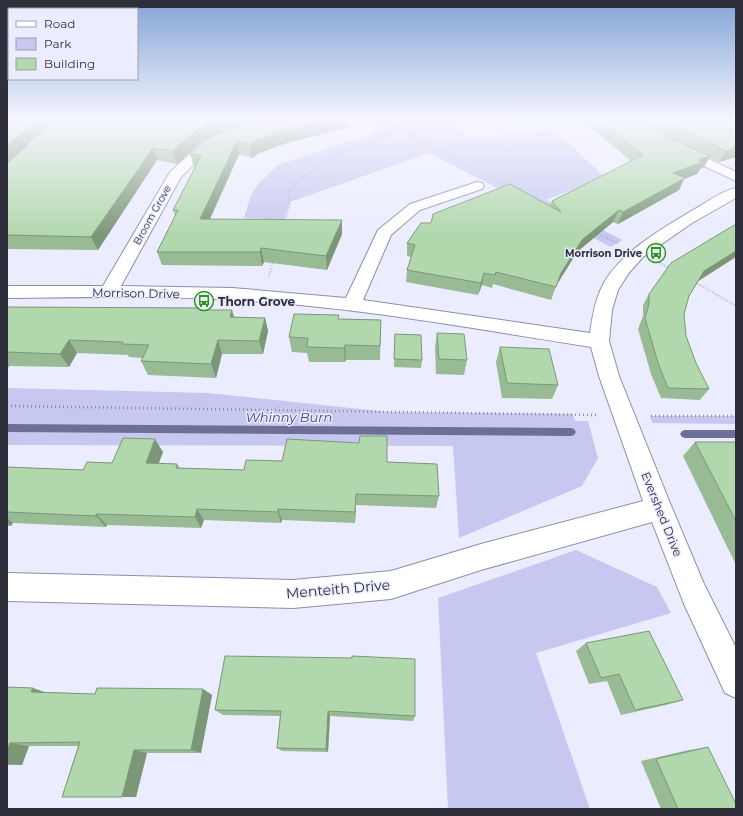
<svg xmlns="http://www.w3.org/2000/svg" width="743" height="816" font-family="Montserrat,sans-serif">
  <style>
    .green { fill: #c7c8f0 }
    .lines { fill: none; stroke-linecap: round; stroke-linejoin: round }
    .stream { fill: #6e6f95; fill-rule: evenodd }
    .minor-casing { stroke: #8d8eaa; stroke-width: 2 }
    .path-far2 { stroke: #8d8e9c; stroke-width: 1.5; stroke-dasharray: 0.5 2; stroke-linecap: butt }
    .path-far1 { stroke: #8d8e9c; stroke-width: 2; stroke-dasharray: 0.5 2; stroke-linecap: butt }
    .path { stroke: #8d8e9c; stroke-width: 2.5; stroke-dasharray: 1 3; stroke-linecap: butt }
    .minor { fill: #fff; fill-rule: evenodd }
    .wall { fill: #98ba94 }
    .shaded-wall { fill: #7c9778 }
    .building { fill: #b1d8ac; stroke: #7c9778 }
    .labels { text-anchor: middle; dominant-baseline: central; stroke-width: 3; stroke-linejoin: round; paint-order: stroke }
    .far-street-label { font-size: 10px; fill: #2e2f3a; stroke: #ebecfe }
    .far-poi-label { font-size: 10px; font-weight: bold; fill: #2e2f3a; stroke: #ebecfe; text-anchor: end }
    .street-label { font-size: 12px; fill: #2e2f3a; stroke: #ebecfe }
    .poi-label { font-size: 12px; font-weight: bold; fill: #2e2f3a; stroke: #ebecfe; text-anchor: start }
    .water-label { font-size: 13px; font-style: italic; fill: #464483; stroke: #ebecfe }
    .near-street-label { font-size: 14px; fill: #2e2f3a; stroke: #ebecfe }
  </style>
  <rect width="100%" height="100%" fill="#ebecfe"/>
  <path class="green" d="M369,121H453L467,138L555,131L605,177L546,200L622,240L611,247L429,153L290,202L284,220L244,218L251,195L259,183L278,165L384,130Z
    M7,388L208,393L388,412L573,414L575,421H588L598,458L582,486L459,538L453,446L7,445Z
    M650,416H736V424L652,423Z
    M576,550L657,587L671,613L536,653L590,809H448L438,598Z"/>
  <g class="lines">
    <path class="stream" d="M7,424L571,428L574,429L576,432L574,435L571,436L7,432Z
      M685,430H736V438H685L682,437L680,434L682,431Z"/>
    <g class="minor-casing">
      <path id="minor" d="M259,121H277L275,123L253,130L209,150L181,177L121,286L232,288L346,298L378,230L410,204L477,182L482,183L484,186L482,189L420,210L391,235L363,300L590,333C592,319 594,305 600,291C614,256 661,229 693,210C706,203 721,191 736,188V198L692,223L643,257L628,274L618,290L612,310L609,341L619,376L672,508L704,584L736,648V698L725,693L684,604L652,522L481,570L391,599L293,608L7,601V573L293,580L391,571L481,544L643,501L599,376L591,347C482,330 374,310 264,302C179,295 93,297 7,298V286H103L170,172L201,144L245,124Z
        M626,121H640L678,144L736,172V181L670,150Z"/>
    </g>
    <path class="path-far2" d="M384,121L471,167
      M495,180L509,187
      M290,204L289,190C325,156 354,145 400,131"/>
    <path class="path-far1" d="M285,222L290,203
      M596,233L617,243
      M660,263L669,268
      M269,276L273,261
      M695,282L736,306"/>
    <path class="path" d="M7,406L596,415
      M651,416H736"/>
    <use href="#minor" class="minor"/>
  </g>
  <path class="wall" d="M7,121H350V127L287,143L259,153L252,158L239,154L210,219L342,234L327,270L264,262L262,266L162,265L157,252L175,216L173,210L195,167H194L190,154L205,141L200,143L177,164L157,160L98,250L7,249Z
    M583,121H736V157L719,162L709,157L704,167L700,169L697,174L684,179L679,190L618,224L613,222L577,252L556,286L551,300L493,284L492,288L482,285L478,295L406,282L407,270L411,257L407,256V243L431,223L550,206L552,201L631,161Z
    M698,282L689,296L684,314L686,336L696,363L709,389L700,400L661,398L651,374L638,329L643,316V305L649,294Z
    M7,307L208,310L234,317L265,318L268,331L263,354H222L216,378L148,375L141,361L143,358L129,357L128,355L77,353L69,367L9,366L7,369Z
    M339,319L381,320L380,360H346L345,362H309L307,353L292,352L289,337Z
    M437,333L467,360L464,375L436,374L435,348Z
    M395,334L422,360L421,368L394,367Z
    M500,347L558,385L552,399L502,398L496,362Z
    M695,442H736V565L683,456Z
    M163,452L159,463L177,464L180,468L244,470L282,461L387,462L439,496L436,508L356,505L355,523L282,520L281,523L204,520L201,528L107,525L106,527L13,523L11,526H7V467L83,470Z
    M586,643L683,700L666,705L621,715L607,681L589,684L576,651Z
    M225,656L415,716L413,721L330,716L328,752L282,751L277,748L280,716L223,715L215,710Z
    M7,687L44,692L95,694L203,689L212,695L201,753H147L136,797H62L78,746H29L22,765H7Z
    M708,747L736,809H661L641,761L689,750Z"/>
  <path class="shaded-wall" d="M34,121H51L7,165V146Z
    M219,121H253L244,123L200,143L177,164L173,151L197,130Z
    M325,121H350V127L287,143L259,153L252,158L250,145L257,140L286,130Z
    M237,141L239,154L204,232L200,219Z
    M736,147V157L719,162L726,151Z
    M153,148L157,160L98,250L91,237Z
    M710,156L704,167L700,169L697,174L684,179L679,190L618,224L623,212L673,173L698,160Z
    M619,210L613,222L577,252L556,286L551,300L561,273L582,240Z
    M342,220V234L327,270L326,256Z
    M261,248L264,262L262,266L260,252Z
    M736,251V257L697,282L704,271Z
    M484,273L482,285L478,295L481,283Z
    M232,310L236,324L230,317Z
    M265,318L268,331L263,354L259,341Z
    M69,340L77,353L69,367L60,354Z
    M218,340L222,354L216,378L211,364Z
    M345,345L346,360L345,362L344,348Z
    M7,363L9,366L7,369Z
    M155,439L163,452L154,475L146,463Z
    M356,494V505L355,523V512Z
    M197,509L204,520L201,528L195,517Z
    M278,509L282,520L281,523L278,512Z
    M96,514L107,525L106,527L96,516Z
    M7,518L13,523L11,526L7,523Z
    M33,688L50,694L31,692Z
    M203,689L212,695L201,753L191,750Z
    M328,711L330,716L328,752L326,749Z
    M10,743L29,746L22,765L7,764V750Z
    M134,750L147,753L136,797H122Z"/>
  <path class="building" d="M7,121H34L7,146Z
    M52,121H219L197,130L173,151L153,148L91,237L7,235V164Z
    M248,121H325L286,130L257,140L250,145L237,141L200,219L342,220L326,256L261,248L260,252H157L178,210H173L201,156L190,154L207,139Z
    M600,121H644L674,140L710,156L698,160L703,162L673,173L685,178L623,212L619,210L582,240L561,273L556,287L496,272L495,275L484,273L481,283L407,270L415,245L407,243L421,223H431L433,214L510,184L561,212L552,201L643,155Z
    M666,121H736V147L726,151L684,131Z
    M736,224V251L704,271L689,296L684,314L686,336L696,363L709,389L668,388L658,363L645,318L649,304V294L671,263Z
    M7,307L208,308L207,310H232L230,317L265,318L259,341L218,340L211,364L141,361L149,345L122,344L123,342L69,340L60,354L7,352Z
    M294,314L339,315L338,319L381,320L380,346L345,345L344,348L307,347L308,338L289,337Z
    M437,333L464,334L467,360L439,359Z
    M395,334L421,335L422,360L394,359Z
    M500,347L549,349L558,385L507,383Z
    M360,436H387V462L437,464L439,496L356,494L355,512L278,509V512L197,509L195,517L96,514V516L7,512V467L83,470L87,462L112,463L123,438L155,439L146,463L177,464L176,468L244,470L246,460L282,461L287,439L359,443Z
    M695,442H736V521Z
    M649,631L683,700L635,710L619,674L601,678L586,643Z
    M225,656L352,658V656L415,659V716L328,711L326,749L277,748L281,711L215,710Z
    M7,687L33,688L31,692L95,694L97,688L203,689L191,750H134L122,797H62L80,742L10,743L7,750Z
    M708,747L736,804V809H678L656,759Z"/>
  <linearGradient id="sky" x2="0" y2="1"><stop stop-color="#82a4d6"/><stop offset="0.51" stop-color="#f6f6ff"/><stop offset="1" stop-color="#f6f6ff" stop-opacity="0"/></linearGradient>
  <rect width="743" height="235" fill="url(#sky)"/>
  <defs>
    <g id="bus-ring" transform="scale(1)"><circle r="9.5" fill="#ebecfe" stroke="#2b951e" stroke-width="1.5"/><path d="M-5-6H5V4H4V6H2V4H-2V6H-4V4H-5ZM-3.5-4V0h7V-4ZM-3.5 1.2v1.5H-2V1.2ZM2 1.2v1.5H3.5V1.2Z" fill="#2b951e"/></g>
  </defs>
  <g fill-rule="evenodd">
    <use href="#bus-ring" x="656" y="253"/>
    <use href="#bus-ring" x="204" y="301"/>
  </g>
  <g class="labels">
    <g class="far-street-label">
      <text transform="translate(152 215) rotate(-61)">Broom Grove</text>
    </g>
    <g class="far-poi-label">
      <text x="642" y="253">Morrison Drive</text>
    </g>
    <g class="street-label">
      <text transform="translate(136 293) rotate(1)">Morrison Drive</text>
      <text transform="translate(662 514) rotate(68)">Evershed Drive</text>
    </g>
    <g class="poi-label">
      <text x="218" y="301">Thorn Grove</text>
    </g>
    <g class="water-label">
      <text x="289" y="417">Whinny Burn</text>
    </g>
    <g class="near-street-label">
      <text transform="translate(338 589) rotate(-5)">Menteith Drive</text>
    </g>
  </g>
  <rect width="743" height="816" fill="none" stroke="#2e2f3a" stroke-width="16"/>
  <rect x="8" y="8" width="130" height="72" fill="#ebecfe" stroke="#9fa0b0"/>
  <rect x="16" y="21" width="20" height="6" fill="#ffffff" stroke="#9fa0b0"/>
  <text x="44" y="28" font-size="12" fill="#2e2f3a">Road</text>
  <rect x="16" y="38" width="20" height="12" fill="#c7c8f0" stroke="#9fa0b0"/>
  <text x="44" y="48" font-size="12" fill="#2e2f3a">Park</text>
  <rect x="16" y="58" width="20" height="12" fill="#b1d8ac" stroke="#9fa0b0"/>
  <text x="44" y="68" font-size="12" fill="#2e2f3a">Building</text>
</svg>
